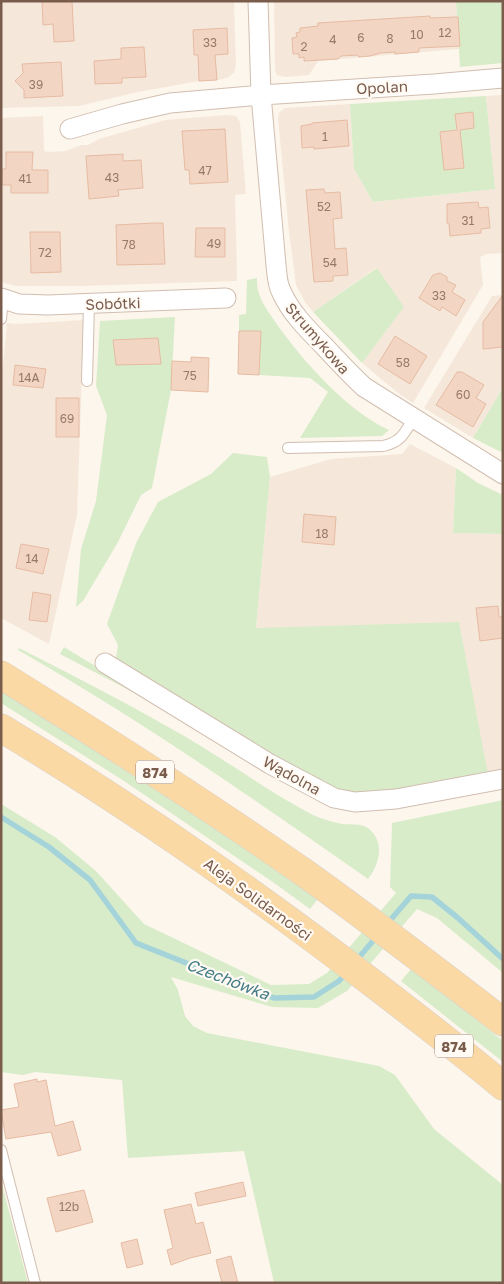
<svg xmlns="http://www.w3.org/2000/svg" width="504" height="1284" font-family="'Golos Text',sans-serif">
  <style>
    .residential { fill: #f5e8da }
    .green { fill: #d8ecc9 }
    .lines { fill: none; stroke-linecap: round; stroke-linejoin: round }
    .stream { stroke: #a5d3da; stroke-width: 5.5 }
    .building { fill: #f3d5c3; stroke: #e6bba3 }
    .service-casing { stroke: #d1beb0; stroke-width: 12 }
    .minor-casing { stroke: #d1beb0; stroke-width: 21 }
    .primary-casing { stroke: #dad1cd; stroke-width: 29 }
    .service { stroke: #fff; stroke-width: 10 }
    .minor { stroke: #fff; stroke-width: 19 }
    .primary { stroke: #fbd9a5; stroke-width: 28 }
    .labels { text-anchor: middle; dominant-baseline: central; stroke-width: 4.5; stroke-linejoin: round; paint-order: stroke }
    .number-label { font-size: 12px; fill: #987a6a }
    .shield { fill: #fffaf3; stroke: #a28b7f; stroke-width: 1 }
    .shield-label { font-size: 14px; font-weight: bold; fill: #7a5c4d }
    .street-label { font-size: 15px; fill: #7a5c4d; stroke: #fffaf3 }
    .water-label { font-size: 16px; font-style: italic; fill: #437c86; stroke: #fffaf3 }
  </style>
  <rect width="100%" height="100%" fill="#fdf6ec"/>
  <path class="residential" d="M1,1H234L236,65L234,73L227,78L217,80L199,81L138,92L79,106L1,108Z
    M456,1L459,49L318,61L309,75L285,77L277,75L275,71L274,1Z
    M503,95V253L487,254L480,257L483,285L413,403L398,393L362,363L403,308L376,268L313,312L305,302L296,285L289,232L278,119L279,113L285,108L350,104L354,169L373,202L495,189L486,96Z
    M227,115L236,116L240,122L246,194L235,195L237,275V281L81,286H16L1,282V118L43,116L44,151L48,152L66,151L81,145H88L99,139L165,120Z
    M503,295V387L473,438L424,408L492,296Z
    M84,320L77,515L49,644L1,618V385L7,323L16,324Z
    M410,444L456,468L453,533L503,534V771L488,774L256,629L270,477L331,459L402,454Z"/>
  <path class="green" d="M456,1H503V63L460,67Z
    M486,96L495,189L373,202L354,169L350,104Z
    M377,268L404,307L362,363L313,312Z
    M257,278C257,282 257,286 258,290C260,301 270,314 276,323C303,361 346,410 389,430L382,436L300,438L328,392L310,378L259,375L260,331H239V315L246,314L247,280Z
    M175,317L171,390L152,488L141,495L118,542L83,601L76,607L81,549L96,501L107,415L96,386L100,321Z
    M503,387V453L473,438Z
    M233,453L267,457L270,477L256,628L459,622L488,774L400,790L348,794L328,787L305,774L118,663L116,657L118,645L107,624L136,543L158,502L211,474Z
    M456,468L478,483L503,495V534L453,533Z
    M64,647L169,711L60,654Z
    M19,648C70,674 121,700 170,728C219,755 264,789 313,815C322,819 332,822 342,824C350,825 361,823 368,828C386,842 379,865 368,879C254,799 139,719 18,650Z
    M1,686L320,896L310,909L277,885L124,781L1,703Z
    M503,800V973L437,918L417,909L347,991L318,1008L272,1007L171,977L178,990L185,1016L193,1026L207,1033L379,1066L395,1075L434,1129L503,1185V1283H274L244,1151L128,1158L122,1080L35,1072L23,1075L1,1072V804L55,837L96,871L144,924L271,985L309,984L327,973L396,893L390,887L392,823Z
    M412,968L503,1041V1062L401,981Z
    M1,1181L28,1283H1Z"/>
  <g class="lines">
    <path class="stream" d="M1,817L49,847L90,880L136,943L274,998L314,997L339,981L346,973
      M387,924L411,896L432,897L458,918L503,959
      M355,962L378,935"/>
  </g>
  <path class="building" d="M42,1H72L74,41L54,42L53,24L43,25Z
    M430,16V18L458,17L460,46L419,48V52L395,54V52L380,53L370,56L359,57L357,55L341,56L338,59L304,61V57L299,58V54H293L292,38L297,37L296,33L300,32V28L318,26V23Z
    M227,28L228,54L215,55L217,80L199,81L198,55H194L193,30Z
    M144,47L146,77L122,78V83L95,84L94,61L121,59V48Z
    M61,62L63,96L24,98V90L15,81L23,73L22,64Z
    M473,112L474,128L460,130L464,168L444,170L440,132L457,130L455,114Z
    M347,120L349,146L314,149V147L302,148L301,126L312,124V123Z
    M225,129L228,182L190,184L189,170H185L182,131Z
    M6,152H33L32,170H48V193H11V185H2V169H6Z
    M123,154V161L141,160L143,188L118,190L119,196L89,199L86,156Z
    M324,189L325,193L340,192L342,218L333,219L335,249L346,248L348,275L333,276V281L314,282L306,190Z
    M478,202L479,208L488,207L490,228L481,229V233L450,236L449,224L447,223V204Z
    M154,223H163L165,264L117,265L116,225Z
    M196,228H225V257H195Z
    M30,232H60L61,272L31,273Z
    M440,273L447,277V281L456,285L452,292L465,300L456,316L442,307L440,311L419,298L433,275Z
    M503,295V347L483,349V322Z
    M239,331H261L259,375L238,374Z
    M395,336L427,356L410,384L378,364Z
    M158,338L161,364L116,365L113,340Z
    M191,357L209,358L208,392L171,390L172,361L191,362Z
    M15,365L46,369L43,388L13,385Z
    M457,372H462L484,385L476,398L486,404L473,427L436,405Z
    M56,398H79V437H56Z
    M304,514L336,517L334,545L302,542Z
    M21,544L49,549L43,574L16,568Z
    M33,592L51,595L47,622L29,620Z
    M498,606L499,617H503V638L480,641L476,608Z
    M37,1079V1082L46,1080L55,1126L73,1121L81,1150L58,1156L51,1132L6,1139L1,1110L19,1107L14,1084Z
    M243,1182L246,1196L198,1206L195,1193Z
    M84,1190L93,1222L56,1232L47,1198Z
    M191,1204L196,1224L203,1222L211,1253L190,1258L171,1265L167,1250L173,1248L164,1210Z
    M137,1239L143,1264L127,1268L121,1243Z
    M231,1256L238,1283H222L216,1260Z"/>
  <g class="lines">
    <g class="service-casing">
      <path id="service" d="M1,319L3,299
        M87,381L89,304
        M288,448L383,446C401,442 404,434 413,419
        M1,1150L35,1283"/>
    </g>
    <g class="minor-casing">
      <path id="minor" d="M258,1L261,95L276,265C277,274 277,283 281,291C290,312 308,330 324,346C337,360 350,374 364,387L503,474
        M70,129L122,114L170,103L261,95L434,84L503,78
        M1,298L19,304L48,305L226,298
        M105,663L270,764L334,798L355,802L396,799L503,779"/>
    </g>
    <g class="primary-casing">
      <path id="primary" d="M1,675C104,739 206,804 306,874C373,922 438,972 503,1022
        M1,728C131,806 255,893 375,985C418,1018 461,1051 503,1086"/>
    </g>
    <use href="#service" class="service"/>
    <use href="#minor" class="minor"/>
    <use href="#primary" class="primary"/>
  </g>
  <g class="labels">
    <g class="number-label">
      <text x="445" y="32">12</text>
      <text x="417" y="34">10</text>
      <text x="361" y="37">6</text>
      <text x="390" y="38">8</text>
      <text x="333" y="39">4</text>
      <text x="210" y="42">33</text>
      <text x="304" y="46">2</text>
      <text x="36" y="84">39</text>
      <text x="325" y="136">1</text>
      <text x="205" y="170">47</text>
      <text x="112" y="177">43</text>
      <text x="25" y="178">41</text>
      <text x="324" y="206">52</text>
      <text x="468" y="220">31</text>
      <text x="214" y="243">49</text>
      <text x="129" y="244">78</text>
      <text x="45" y="252">72</text>
      <text x="330" y="262">54</text>
      <text x="439" y="295">33</text>
      <text x="403" y="362">58</text>
      <text x="190" y="375">75</text>
      <text x="29" y="377">14A</text>
      <text x="463" y="394">60</text>
      <text x="67" y="418">69</text>
      <text x="322" y="533">18</text>
      <text x="32" y="558">14</text>
      <text x="69" y="1206">12b</text>
    </g>
    <g class="shield">
      <rect x="136" y="760.5" width="38" height="23" rx="4"/>
      <rect x="435" y="1034.5" width="38" height="23" rx="4"/>
    </g>
    <g class="shield-label">
      <text x="155" y="772">874</text>
      <text x="454" y="1046">874</text>
    </g>
    <g class="street-label">
      <text transform="translate(382 87) rotate(-3)">Opolan</text>
      <text transform="translate(113 303) rotate(-2)">Sobótki</text>
      <text transform="translate(318 338) rotate(49)">Strumykowa</text>
      <text transform="translate(292 775) rotate(29)">Wądolna</text>
      <text transform="translate(258 899) rotate(36)">Aleja Solidarności</text>
    </g>
    <g class="water-label">
      <text transform="translate(228 979) rotate(21)">Czechówka</text>
    </g>
  </g>
  <rect width="504" height="1284" fill="none" stroke="#7a5c4d" stroke-width="5"/>
</svg>
